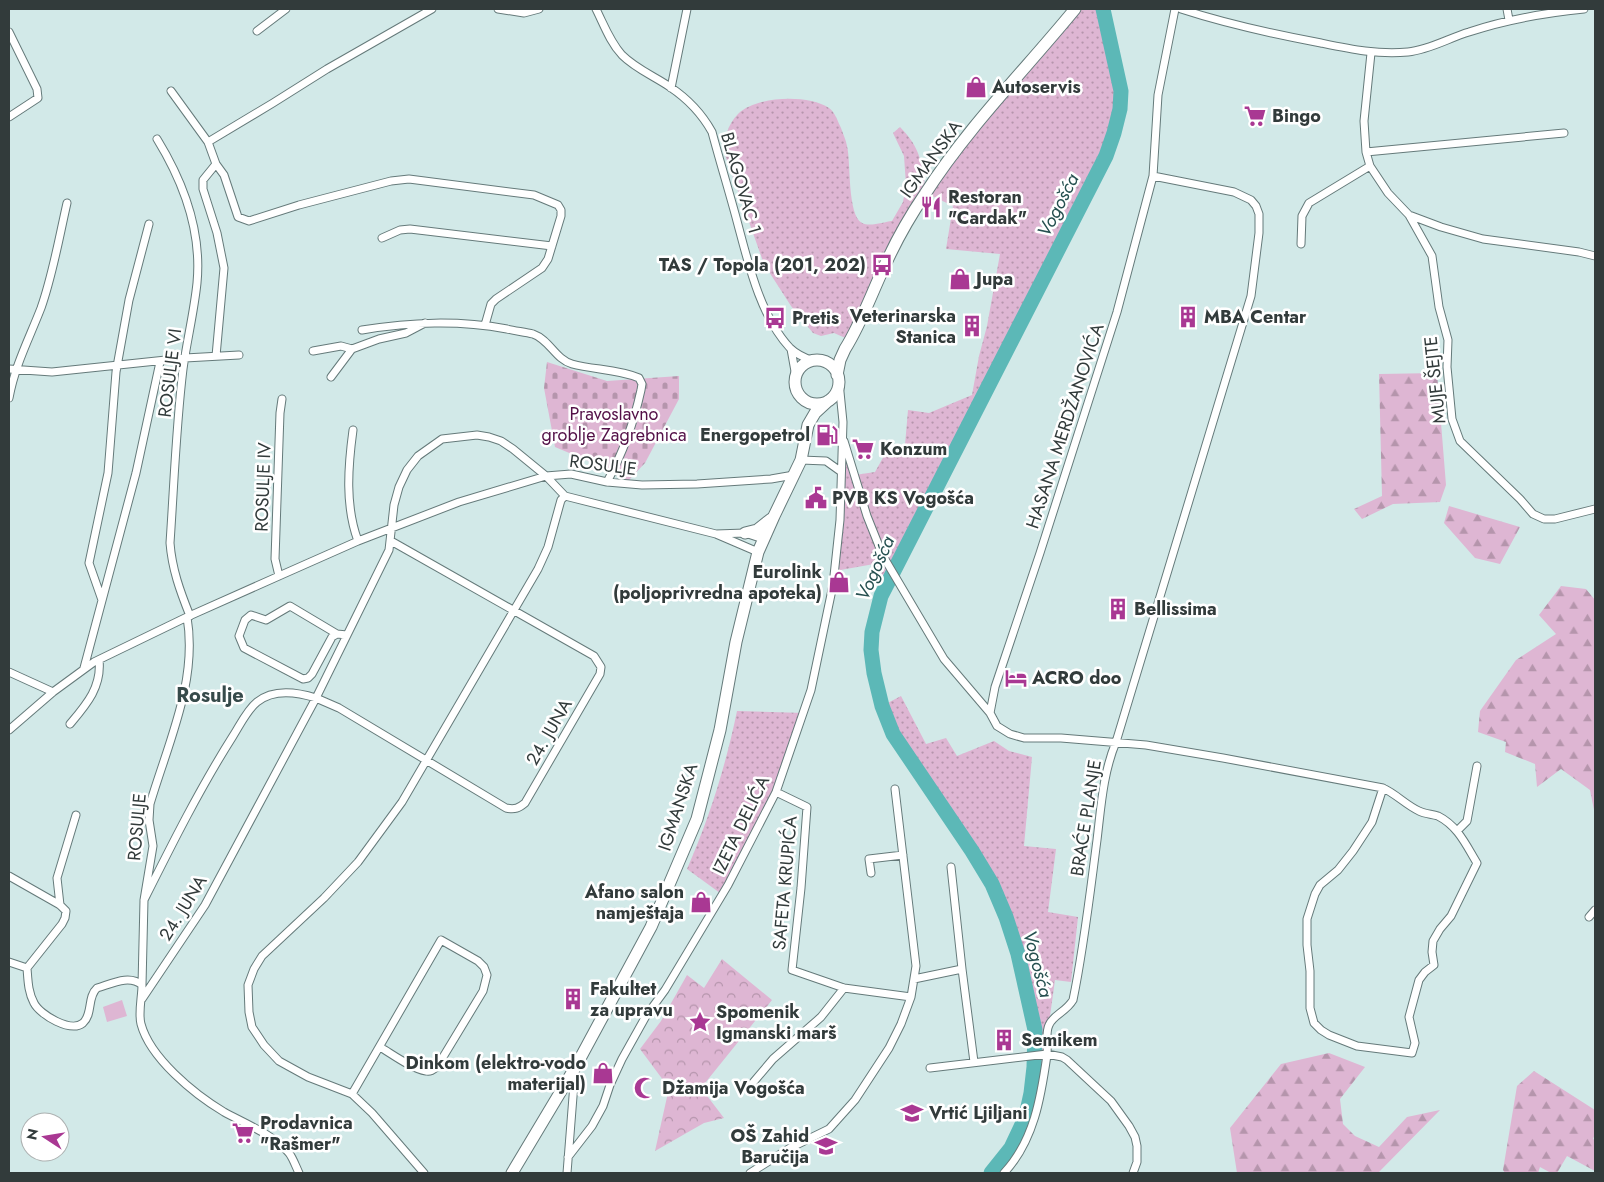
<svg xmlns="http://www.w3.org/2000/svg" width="1604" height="1182" font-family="Jost,sans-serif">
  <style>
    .grass { fill: url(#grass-dots) }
    .forest { fill: url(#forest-firs) }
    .cemetery { fill: url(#cemetery-stones) }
    .park { fill: url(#park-crowns) }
    .pitch { fill: #deb6d3 }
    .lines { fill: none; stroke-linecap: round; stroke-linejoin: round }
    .river { stroke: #5cb8b7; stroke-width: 15 }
    .street-casing { stroke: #657a7a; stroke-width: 9 }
    .primary-casing { stroke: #657a7a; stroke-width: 13 }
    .street { stroke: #fff; stroke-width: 7 }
    .primary { stroke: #fff; stroke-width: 11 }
    .labels { text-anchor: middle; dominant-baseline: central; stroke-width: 5; stroke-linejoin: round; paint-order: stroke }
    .poi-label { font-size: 18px; font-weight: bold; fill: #323b3b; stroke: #fff; text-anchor: start }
    .street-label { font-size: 18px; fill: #323b3b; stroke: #fff }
    .park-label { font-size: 18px; fill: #531047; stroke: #fff }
    .water-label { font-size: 19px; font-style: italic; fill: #265050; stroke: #fff }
    .quarter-label { font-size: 20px; font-weight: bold; fill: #364a4a; stroke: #fff }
  </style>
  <defs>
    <pattern id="grass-dots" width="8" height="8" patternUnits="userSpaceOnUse" patternTransform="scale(1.25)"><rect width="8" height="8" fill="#deb6d3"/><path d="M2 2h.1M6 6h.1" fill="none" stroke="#b595ac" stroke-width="1.8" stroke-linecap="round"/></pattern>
    <pattern id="forest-firs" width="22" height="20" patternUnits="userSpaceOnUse" patternTransform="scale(1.25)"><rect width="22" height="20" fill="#deb6d3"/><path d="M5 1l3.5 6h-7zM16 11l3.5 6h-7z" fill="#b595ac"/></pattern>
    <pattern id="cemetery-stones" width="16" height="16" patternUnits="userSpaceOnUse" patternTransform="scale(1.25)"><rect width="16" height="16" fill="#deb6d3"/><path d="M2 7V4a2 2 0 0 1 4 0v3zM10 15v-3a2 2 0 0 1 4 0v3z" fill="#b595ac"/></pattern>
    <pattern id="park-crowns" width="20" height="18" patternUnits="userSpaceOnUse" patternTransform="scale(1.25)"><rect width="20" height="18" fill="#deb6d3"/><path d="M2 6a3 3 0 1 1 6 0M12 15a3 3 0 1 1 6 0" fill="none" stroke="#b595ac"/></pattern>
  </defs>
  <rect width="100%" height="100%" fill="#d2e9e8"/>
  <path class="grass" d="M1072,9H1103L1121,91L1120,109L1114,133L1106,156L881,596L874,564L835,571L842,439L855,475L875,472L890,445H905L908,410L929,413L972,395L979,356L987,326L1000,254L946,249L953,206L926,193L850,340L834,333L821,336L813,333L791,306L764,264L724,152C724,138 728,124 738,114C756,96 808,94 829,108C835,112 838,122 841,128C843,134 846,140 847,146C851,161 847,215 862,223C870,227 884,222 892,221L903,202L906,185L904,156L893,133L900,127C921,148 922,164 926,192Z
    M901,696L926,744L946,738L957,756L994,741L1009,751L1032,757L1024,846L1056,849L1048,912L1078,917L1071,982L1055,980L1038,1103L1020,1153L1011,1148L1026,1116L1031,1093L1035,1046V1030L1018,954L1006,917L992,884L972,851L893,734L882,706Z
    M737,711L804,713L776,792L720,893L687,869C709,819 726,765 737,711Z"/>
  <path class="forest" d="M1437,373L1446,485L1440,502L1393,504L1362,519L1354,509L1382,496L1379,374Z
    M1449,506L1520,527L1500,564L1475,558L1444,523Z
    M1561,586L1586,589L1595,600V815L1590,790L1561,769L1537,787L1535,764L1505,752L1506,742L1478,732L1480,711L1516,660L1556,634L1539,615Z
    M1329,1053L1365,1067L1340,1099L1343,1124L1355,1136L1379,1147L1407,1117L1440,1110L1378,1173H1237L1230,1128L1281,1064Z
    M1534,1071L1595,1110V1134L1593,1139L1595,1140V1171L1567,1156L1557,1173H1551L1540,1167L1538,1173H1505L1503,1170L1517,1086Z"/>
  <path class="cemetery" d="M547,362L607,381L679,376V399L645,463L628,481L586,460L555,447L544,388Z"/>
  <path class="park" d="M722,959L772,1000L701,1088L724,1118L704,1123L655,1151L669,1088L640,1049L661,1021L687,975L704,988Z"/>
  <path class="pitch" d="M122,1000L127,1016L107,1022L103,1007Z"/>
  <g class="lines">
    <path class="river" d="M991,1173L1011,1148L1026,1116L1031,1093L1034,1067L1035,1030L1018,954L1006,917L992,884L972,851L893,734L882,706L874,673L871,650L872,632L881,596L1106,156L1114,133L1120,109L1121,91L1103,9"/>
    <g class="street-casing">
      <path id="street" d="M498,9L524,13L539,9
        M596,9C604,25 610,42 622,55C636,69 654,76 670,87C688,99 702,114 712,132C720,162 729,191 737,221C748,262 760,316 790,348C796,354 805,358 813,361
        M1175,9L1158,95L1153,176L1117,312L1040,553L995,687L990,713L997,726L1010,734L1024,738H1061L1146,745L1223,758L1383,788C1396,794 1406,805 1419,811C1425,814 1432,814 1438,816C1458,826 1466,845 1477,863L1451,916L1440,929L1433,941L1432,952L1434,965L1425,972L1419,980L1409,1017L1415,1043L1412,1053L1357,1046L1329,1035L1321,1030L1314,1023L1310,1008V971L1307,945V919L1315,894L1320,885L1338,870L1353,851L1372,822L1383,788
        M1181,9C1227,24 1273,34 1321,43C1350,49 1378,55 1408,52C1429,50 1449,38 1469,32C1508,19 1544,13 1584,9
        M1507,9L1509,20
        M257,31L286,9
        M9,32L37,89L38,98L9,117
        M1371,53L1364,121L1366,152L1370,166L1388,193L1409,215L1441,227L1483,239L1579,252L1595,256
        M671,88L687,9
        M171,91L208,142L216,164L203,180V189L217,233L224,268L216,356
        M157,139C184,183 202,231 197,283C194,312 187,340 183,369C176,427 174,485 170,543C172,569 180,591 190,616
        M208,142L273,103L327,69L432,9
        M1366,152L1564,133
        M216,164L224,175L238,217L249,221L299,205L391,181L409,179L534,195L558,205L561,210V216L548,259L542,268L496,299L491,304L485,325
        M1409,215L1432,256L1439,307L1448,340L1447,367L1452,419L1460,441L1520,499L1533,514L1544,519H1555L1595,509
        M382,238L400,230L410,229L552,246
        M1301,244L1302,216L1309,203L1370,166
        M362,330C412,322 457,320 507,329C515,331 525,332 533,334C550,340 555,359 572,364C594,370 618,369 639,378L642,384L641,390C634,422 623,453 607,482
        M791,349L796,377
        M313,351L341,346L352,349
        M9,369L52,372L185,358L239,355
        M331,377L352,349L379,339L406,333L425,323
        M9,398C15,365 29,339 41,308C53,274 59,238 67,203
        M353,430C348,467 345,506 358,541
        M844,441L867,516L883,556L944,659L990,713
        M801,460L826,461L840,471
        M716,534L745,533L763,539
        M279,576L275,559L280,413L282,399
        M102,600L89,563L108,473L116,372L129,300L149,224
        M337,634L332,637L312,674L308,678L303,679L244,648L239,636L245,620L251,615L266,620L290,606L337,634L347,635
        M84,668L136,473L160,362
        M9,672L53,692
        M70,724C86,705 102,687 99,660
        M9,730L53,692L94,662L187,617L279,576L358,541L459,502L546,476L571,474L607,482L642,485L697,484L771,479L794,475
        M776,792L807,807L801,888L792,970L844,988L911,997
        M1458,830L1467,821L1477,766
        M951,867L962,969
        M871,873L869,859L903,855
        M9,876L60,905L66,911L65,918L62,924L27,968
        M144,900C172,844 200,788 233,736C240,725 247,710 257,702C274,688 297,692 316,698L389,550L394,505L399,487L407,470L418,456L442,439L477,435L489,437L501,441L513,449L546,476L565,496L716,534L758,552
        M60,905L57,878L76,815
        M1589,917L1595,910
        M9,962L27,968C28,980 28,992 34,1003C40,1015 71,1033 83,1023C93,1014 87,997 97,988C111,984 129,974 142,985C142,997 138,1013 141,1024C150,1058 194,1094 224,1112C244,1123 274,1135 289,1153C293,1158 296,1167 299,1173
        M914,979L962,969L974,1062
        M142,985L144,900L153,846L149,820L150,804C168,743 198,681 187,617
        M142,999L205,905L316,698L339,708L506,808C515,810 519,808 525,803L600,674L601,667L594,656L391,541
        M930,1068L1047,1054L1062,1057L1067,1060L1111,1101L1129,1126L1135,1137L1137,1146V1162L1133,1173
        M751,1085L773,1059L821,1017L844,988
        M352,1094L441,940L478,961L484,967L487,975L483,991L437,1067C433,1070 430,1072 426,1071C412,1069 392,1054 380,1047
        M568,1157L592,1126L603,1106L610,1085L622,1059L646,1016L665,990L728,885L776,792L811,690L833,585L840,520L843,422L839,382
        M424,1173L372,1113L352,1094L308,1077L279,1061L264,1045L252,1027L249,1012L248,985L254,969L262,956L324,898L358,862L402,802L538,569L548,547L561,500L565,496
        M567,1173L575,1071
        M750,1173L790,1148L829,1129L855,1100L889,1048L901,1024L911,997L916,966L895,789
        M1004,1173C1034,1141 1041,1097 1047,1055C1048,1046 1045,1033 1049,1025C1053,1015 1066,1012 1073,1000C1084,947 1090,893 1097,840C1101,807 1103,773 1116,742L1251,296L1259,233V214L1256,206L1251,200L1234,192L1153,176"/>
    </g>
    <g class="primary-casing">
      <path id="primary" d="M795 382a22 22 0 1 1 44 0a22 22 0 1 1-44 0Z
        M837,375L840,360L845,349C862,322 872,292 886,263C897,239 910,216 925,194C968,127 1025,70 1075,9
        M745,533L757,530L771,519
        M512,1173L576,1066L651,927L697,819L720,730L736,642L758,552L774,516L801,460L808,425L815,413L828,401"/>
    </g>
    <use href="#street" class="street"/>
    <use href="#primary" class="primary"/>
  </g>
  <defs>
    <g id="shop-bare" transform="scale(1.725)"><path d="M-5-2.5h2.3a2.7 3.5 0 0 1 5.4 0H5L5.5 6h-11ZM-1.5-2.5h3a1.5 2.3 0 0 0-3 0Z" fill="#a93893" stroke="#fff" stroke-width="2.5" paint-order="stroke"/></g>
    <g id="supermarket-bare" transform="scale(1.725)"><path d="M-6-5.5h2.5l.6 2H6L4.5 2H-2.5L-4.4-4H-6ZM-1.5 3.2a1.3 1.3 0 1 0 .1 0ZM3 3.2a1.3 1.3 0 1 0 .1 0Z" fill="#a93893" stroke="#fff" stroke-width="2.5" paint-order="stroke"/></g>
    <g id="restaurant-bare" transform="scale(1.725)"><path d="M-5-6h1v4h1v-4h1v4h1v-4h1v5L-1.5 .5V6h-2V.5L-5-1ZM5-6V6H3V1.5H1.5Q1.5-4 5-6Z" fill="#a93893" stroke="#fff" stroke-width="2.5" paint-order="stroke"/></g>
    <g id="bus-bare" transform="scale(1.725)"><path d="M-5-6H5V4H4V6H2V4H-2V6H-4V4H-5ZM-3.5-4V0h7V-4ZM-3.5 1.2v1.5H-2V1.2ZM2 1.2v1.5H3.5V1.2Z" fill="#a93893" stroke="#fff" stroke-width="2.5" paint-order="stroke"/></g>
    <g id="building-bare" transform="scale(1.725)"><path d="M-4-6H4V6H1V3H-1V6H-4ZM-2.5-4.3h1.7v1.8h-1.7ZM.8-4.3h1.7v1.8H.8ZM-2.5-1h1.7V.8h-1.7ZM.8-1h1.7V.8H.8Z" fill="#a93893" stroke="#fff" stroke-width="2.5" paint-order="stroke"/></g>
    <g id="fuel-bare" transform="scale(1.725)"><path d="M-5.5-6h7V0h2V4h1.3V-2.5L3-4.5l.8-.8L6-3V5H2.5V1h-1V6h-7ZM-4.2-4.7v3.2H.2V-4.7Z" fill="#a93893" stroke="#fff" stroke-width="2.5" paint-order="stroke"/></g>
    <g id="civic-bare" transform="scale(1.725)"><path d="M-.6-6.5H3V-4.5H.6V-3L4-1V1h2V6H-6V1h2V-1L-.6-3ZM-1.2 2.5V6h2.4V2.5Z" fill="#a93893" stroke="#fff" stroke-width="2.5" paint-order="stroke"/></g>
    <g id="hotel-bare" transform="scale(1.725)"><path d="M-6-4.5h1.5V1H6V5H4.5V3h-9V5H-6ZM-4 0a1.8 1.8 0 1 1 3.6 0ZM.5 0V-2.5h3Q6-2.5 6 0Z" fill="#a93893" stroke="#fff" stroke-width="2.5" paint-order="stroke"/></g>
    <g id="sight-bare" transform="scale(1.725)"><path d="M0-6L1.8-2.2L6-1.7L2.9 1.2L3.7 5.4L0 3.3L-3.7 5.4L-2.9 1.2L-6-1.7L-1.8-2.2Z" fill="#a93893" stroke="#fff" stroke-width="2.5" paint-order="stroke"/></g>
    <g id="mosque-bare" transform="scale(1.725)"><path d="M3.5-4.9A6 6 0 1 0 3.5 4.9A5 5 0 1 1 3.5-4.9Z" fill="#a93893" stroke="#fff" stroke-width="2.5" paint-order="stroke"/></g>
    <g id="school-bare" transform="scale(1.725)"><path d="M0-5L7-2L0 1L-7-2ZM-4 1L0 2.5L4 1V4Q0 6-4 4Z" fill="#a93893" stroke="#fff" stroke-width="2.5" paint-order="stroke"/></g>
  </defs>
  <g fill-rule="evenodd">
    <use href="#shop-bare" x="976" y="87"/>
    <use href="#supermarket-bare" x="1255" y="116"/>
    <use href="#restaurant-bare" x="931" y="207"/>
    <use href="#bus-bare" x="882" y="265"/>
    <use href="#shop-bare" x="960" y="279"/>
    <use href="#building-bare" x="1188" y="317"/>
    <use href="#bus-bare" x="775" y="318"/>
    <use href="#building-bare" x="972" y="326"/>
    <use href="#fuel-bare" x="827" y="435"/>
    <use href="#supermarket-bare" x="863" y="449"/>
    <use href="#civic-bare" x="816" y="498"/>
    <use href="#shop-bare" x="839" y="582"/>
    <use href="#building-bare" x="1118" y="609"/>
    <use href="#hotel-bare" x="1016" y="678"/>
    <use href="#shop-bare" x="701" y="902"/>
    <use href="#building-bare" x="573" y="999"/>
    <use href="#sight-bare" x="700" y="1022"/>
    <use href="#building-bare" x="1004" y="1040"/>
    <use href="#shop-bare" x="603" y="1073"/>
    <use href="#mosque-bare" x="645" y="1088"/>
    <use href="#school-bare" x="912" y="1113"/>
    <use href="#supermarket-bare" x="243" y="1133"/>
    <use href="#school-bare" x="826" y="1146"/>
  </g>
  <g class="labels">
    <g class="poi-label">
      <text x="992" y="87">Autoservis</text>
      <text x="1272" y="116">Bingo</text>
      <text x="948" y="197">Restoran<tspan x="948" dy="21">"Cardak"</tspan></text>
      <text x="866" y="265" text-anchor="end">TAS / Topola (201, 202)</text>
      <text x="976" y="279">Jupa</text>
      <text x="956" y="316" text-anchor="end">Veterinarska<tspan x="956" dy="21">Stanica</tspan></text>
      <text x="1204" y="317">MBA Centar</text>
      <text x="792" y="318">Pretis</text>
      <text x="810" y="435" text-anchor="end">Energopetrol</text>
      <text x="880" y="449">Konzum</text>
      <text x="832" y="498">PVB KS Vogošća</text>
      <text x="822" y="572" text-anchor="end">Eurolink<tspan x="822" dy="21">(poljoprivredna apoteka)</tspan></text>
      <text x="1134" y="609">Bellissima</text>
      <text x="1032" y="678">ACRO doo</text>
      <text x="684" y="892" text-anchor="end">Afano salon<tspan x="684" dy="21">namještaja</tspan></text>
      <text x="590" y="989">Fakultet<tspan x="590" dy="21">za upravu</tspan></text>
      <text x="716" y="1012">Spomenik<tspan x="716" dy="21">Igmanski marš</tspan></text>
      <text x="1021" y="1040">Semikem</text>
      <text x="586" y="1063" text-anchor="end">Dinkom (elektro-vodo<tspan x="586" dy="21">materijal)</tspan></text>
      <text x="662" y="1088">Džamija Vogošća</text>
      <text x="929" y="1113">Vrtić Ljiljani</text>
      <text x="260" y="1123">Prodavnica<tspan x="260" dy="21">"Rašmer"</tspan></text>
      <text x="809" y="1136" text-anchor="end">OŠ Zahid<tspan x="809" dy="21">Baručija</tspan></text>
    </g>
    <g class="street-label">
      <text transform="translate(931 159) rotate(-54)">IGMANSKA</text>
      <text transform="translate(741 183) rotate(74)">BLAGOVAC 1</text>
      <text transform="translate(170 373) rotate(-83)">ROSULJE VI</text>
      <text transform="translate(1435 380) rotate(-96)">MUJE ŠEJTE</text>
      <text transform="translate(1065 426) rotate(-72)">HASANA MERDŽANOVIĆA</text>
      <text transform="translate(603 465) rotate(7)">ROSULJE</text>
      <text transform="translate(263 487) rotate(-88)">ROSULJE IV</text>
      <text transform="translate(549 732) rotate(-60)">24. JUNA</text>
      <text transform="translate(678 807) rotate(-72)">IGMANSKA</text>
      <text transform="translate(1086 818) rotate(-81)">BRAĆE PLANJE</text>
      <text transform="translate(741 825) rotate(-64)">IZETA DELIĆA</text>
      <text transform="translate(137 827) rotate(-85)">ROSULJE</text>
      <text transform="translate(785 883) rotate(-85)">SAFETA KRUPIĆA</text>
      <text transform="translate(183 908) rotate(-58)">24. JUNA</text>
    </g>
    <g class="park-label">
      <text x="614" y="414">Pravoslavno<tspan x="614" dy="21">groblje Zagrebnica</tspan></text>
    </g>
    <g class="water-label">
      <text transform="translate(1058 205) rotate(-63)">Vogošća</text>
      <text transform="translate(875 568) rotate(-66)">Vogošća</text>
      <text transform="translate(1038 964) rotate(75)">Vogošća</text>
    </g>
    <g class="quarter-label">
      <text x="210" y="695">Rosulje</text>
    </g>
  </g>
  <rect width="1604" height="1182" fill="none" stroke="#323b3b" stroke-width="20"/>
  <g transform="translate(45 1137) rotate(282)"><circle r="24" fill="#ffffff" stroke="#adb1b1"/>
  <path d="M0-4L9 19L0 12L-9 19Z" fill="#a93893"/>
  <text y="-8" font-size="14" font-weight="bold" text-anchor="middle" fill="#323b3b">N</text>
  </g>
</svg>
